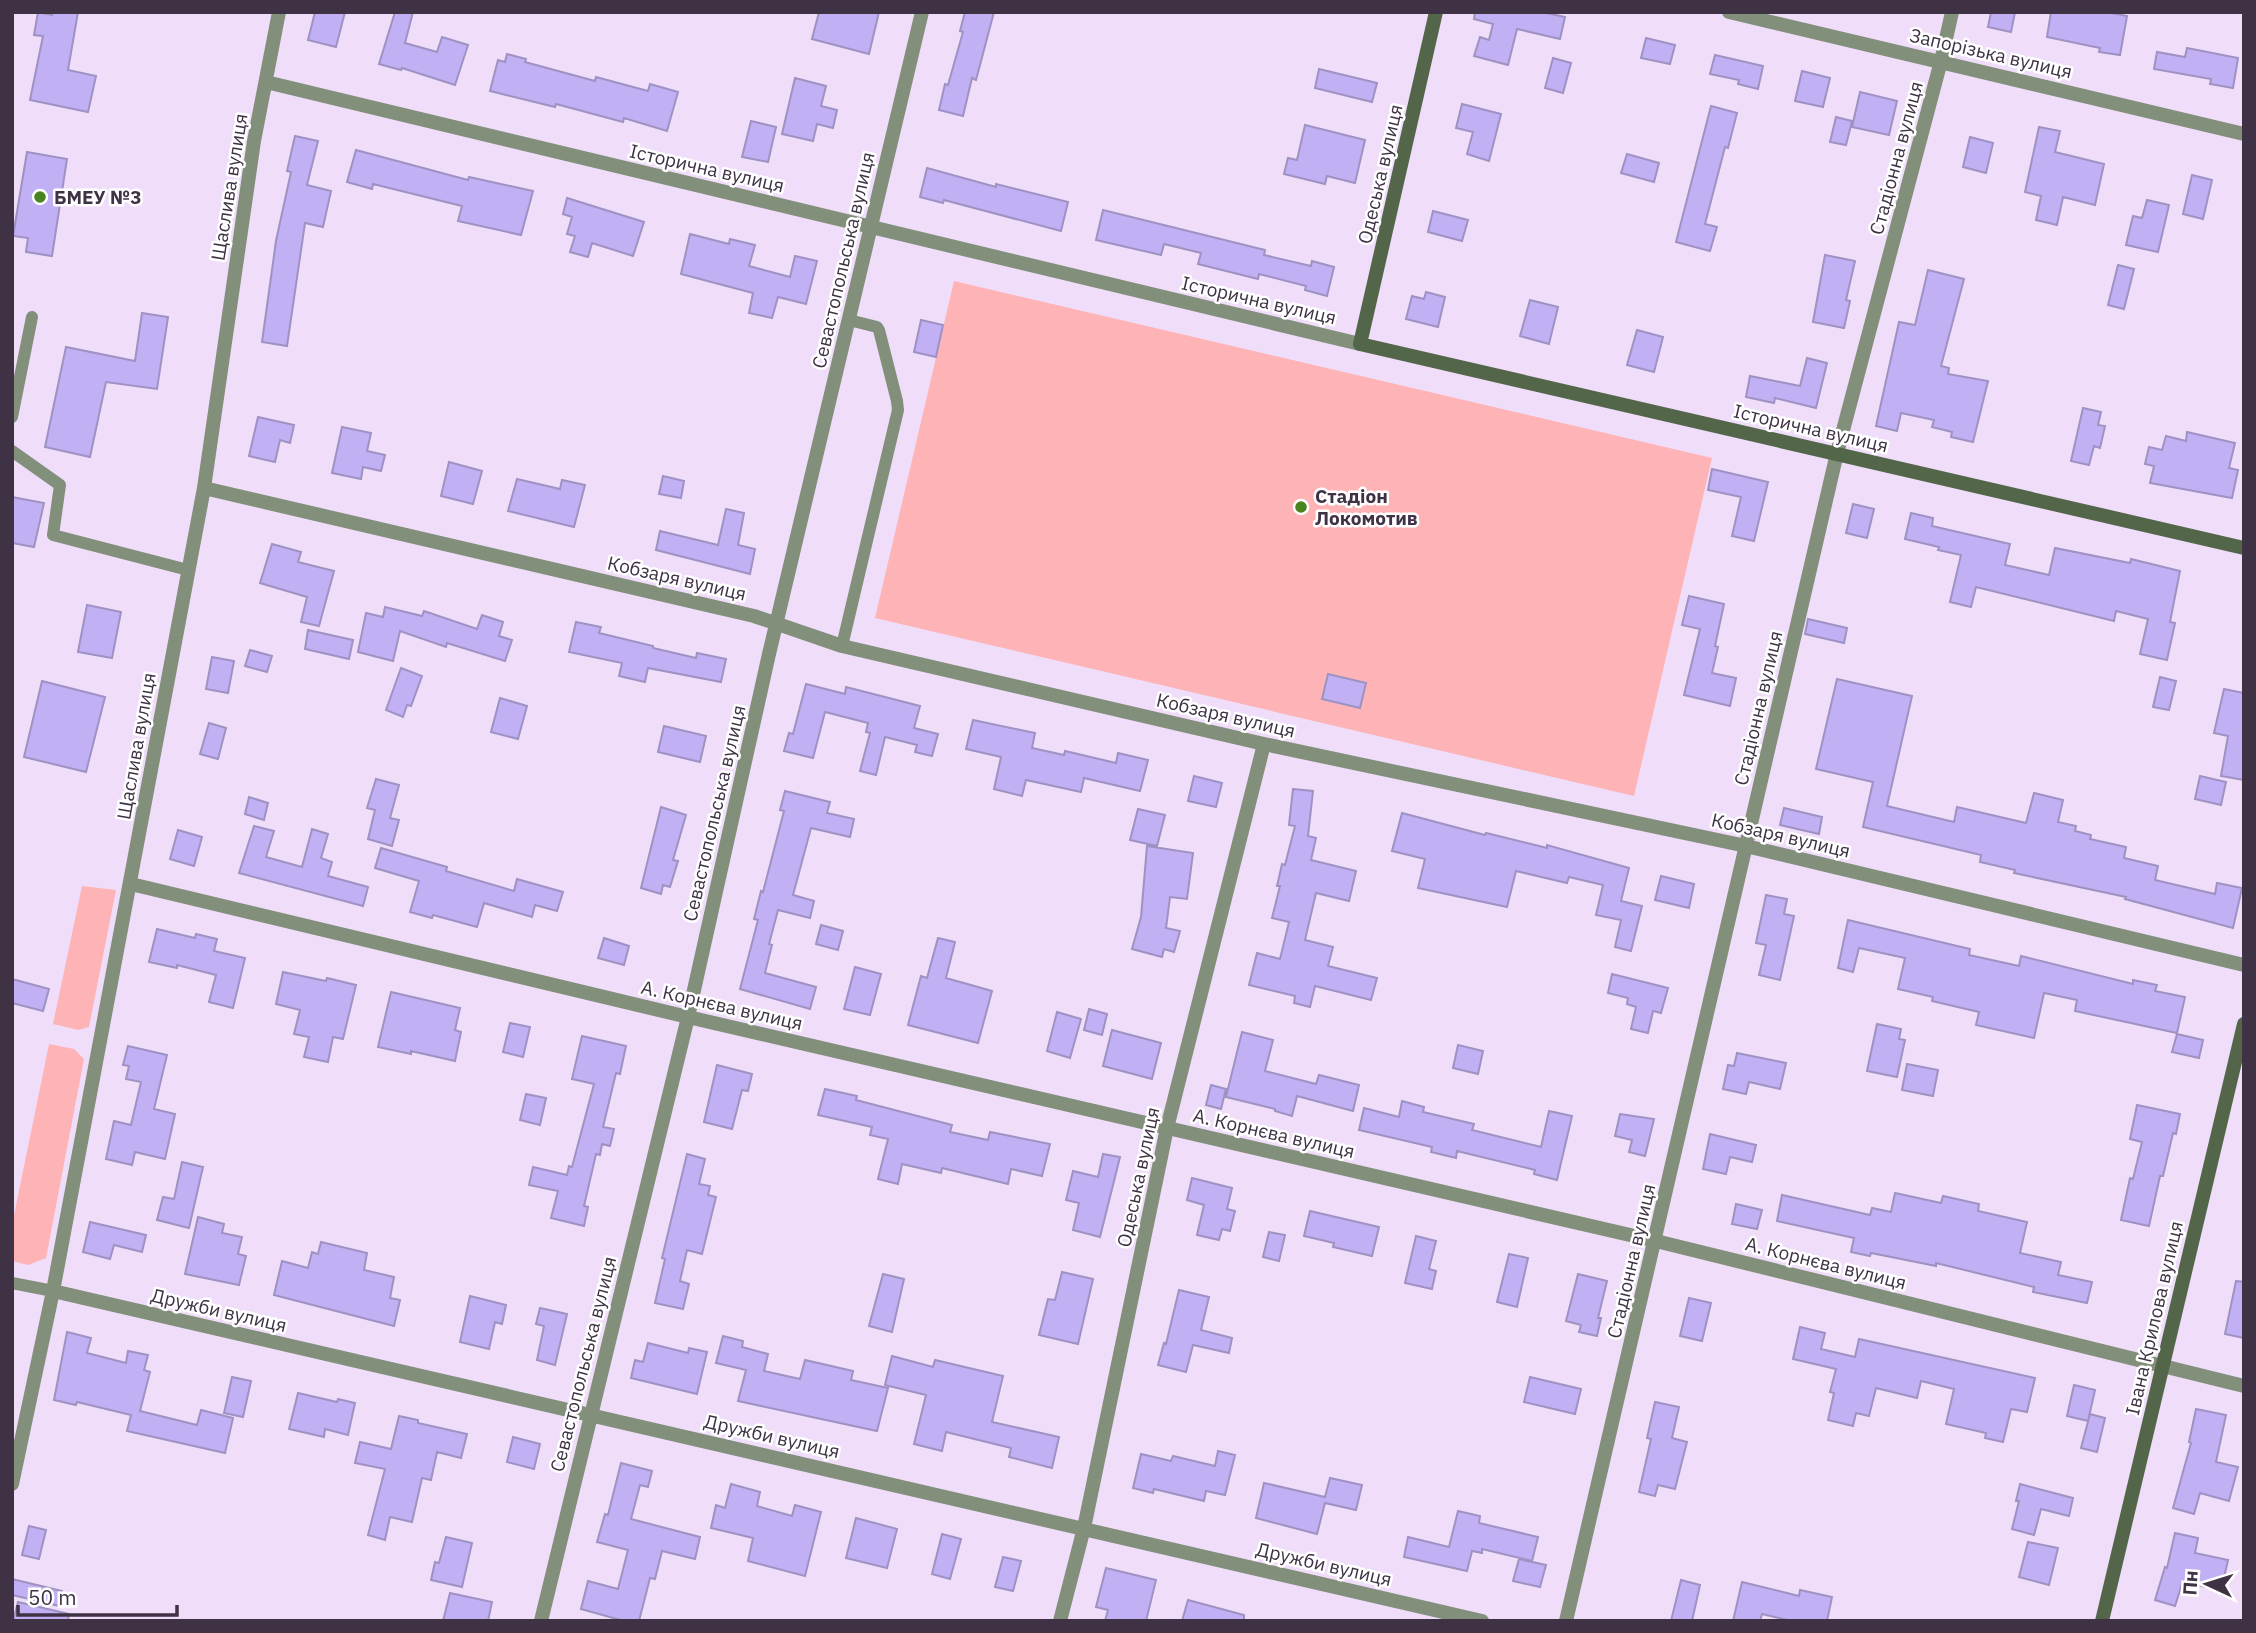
<svg xmlns="http://www.w3.org/2000/svg" width="2256" height="1633" font-family="'IBM Plex Sans',sans-serif">
  <style>
    .green { fill: #feb4b7 }
    .building { fill: #c1b0f4; stroke: #9e92c3; stroke-width: 2 }
    .lines { fill: none; stroke-linecap: round; stroke-linejoin: round }
    .lane { stroke: #818f7b; stroke-width: 12 }
    .street { stroke: #818f7b; stroke-width: 14 }
    .secondary { stroke: #53664a; stroke-width: 14 }
    .poi-dot { fill: #498421; stroke: #fff; stroke-width: 2.5 }
    .labels { text-anchor: middle; dominant-baseline: central; stroke-width: 5; stroke-linejoin: round; paint-order: stroke }
    .street-label { font-size: 19px; fill: #3f3245; stroke: #fff }
    .poi-label { font-size: 19px; font-weight: bold; fill: #3f3245; stroke: #fff; text-anchor: start }
  </style>
  <rect width="100%" height="100%" fill="#f0ddf9"/>
  <path class="green" d="M954,281L1712,458L1634,796L875,618Z
    M82,886L116,890L89,1027L78,1030L53,1024Z
    M49,1044L74,1049L84,1059L46,1258L28,1265L12,1261V1225Z"/>
  <path class="building" d="M38,12L52,15L53,12H78L68,70L96,76L88,112L30,100L43,36L34,35Z
    M315,12H345L336,47L308,40Z
    M395,12H413L405,43L437,52L442,37L468,45L455,85L402,68L401,70L379,64Z
    M819,12H879L869,54L812,39Z
    M965,12H994L976,80L972,78L963,116L939,110L945,84L948,85L963,32L960,31Z
    M1475,12H1542L1565,17L1560,39L1517,29L1508,65L1474,56L1480,37L1489,40L1493,24L1474,19Z
    M1991,12H2015L2011,32L1988,27Z
    M2051,12H2107L2127,16L2120,55L2099,52L2100,48L2047,37Z
    M1646,38L1675,45L1670,64L1641,58Z
    M2187,48L2238,58L2233,88L2210,84L2211,79L2154,69L2157,52L2185,57Z
    M507,54L526,59L525,62L595,81L596,77L648,91L650,84L678,92L667,131L624,118L623,122L556,104L555,107L490,91L498,60L505,62Z
    M1715,55L1763,66L1758,89L1738,84L1739,80L1710,74Z
    M1553,58L1571,63L1563,93L1545,88Z
    M1319,69L1377,83L1372,102L1315,88Z
    M1802,71L1830,78L1823,107L1795,101Z
    M795,78L826,86L821,106L837,110L833,128L817,124L813,141L782,134Z
    M1860,92L1897,101L1889,135L1852,127Z
    M1462,104L1501,114L1489,161L1467,154L1473,132L1456,128Z
    M1711,106L1737,113L1728,148L1725,147L1705,224L1717,227L1710,251L1676,242Z
    M1836,117L1852,121L1846,145L1830,142Z
    M751,121L776,127L768,162L742,157Z
    M1305,125L1365,140L1355,183L1327,176L1325,184L1284,174L1288,158L1297,160Z
    M2039,127L2060,131L2055,152L2104,164L2095,205L2063,197L2057,225L2036,220L2041,196L2025,192Z
    M295,136L318,141L307,185L331,191L323,227L305,223L287,346L262,342L276,241L291,172L287,171Z
    M1970,137L1993,143L1986,173L1963,167Z
    M356,150L468,180L469,177L533,191L521,235L458,221L462,206L373,184L372,189L347,182Z
    M27,152L67,159L52,256L26,252L28,238L13,236Z
    M1627,154L1659,163L1654,182L1621,173Z
    M927,168L996,187V184L1068,202L1061,231L944,200L943,203L920,197Z
    M2192,175L2212,180L2203,219L2183,214Z
    M567,198L644,222L633,256L592,243L588,257L570,252L575,236L567,234L572,217L563,214Z
    M2147,200L2169,205L2158,252L2126,245L2133,216L2142,218Z
    M1103,210L1265,250L1264,255L1311,266L1312,261L1334,267L1327,296L1305,290L1306,286L1259,274L1258,279L1198,264L1201,253L1164,244L1161,255L1096,240Z
    M1433,211L1468,220L1462,241L1428,232Z
    M690,234L729,244L730,239L755,245L749,266L790,277L795,256L817,261L806,304L778,297L772,318L749,313L753,293L681,274Z
    M1825,255L1855,261L1846,300L1850,301L1844,328L1813,322Z
    M2118,265L2134,269L2124,309L2108,305Z
    M1928,270L1964,279L1941,366L1949,368L1948,374L1988,381L1973,442L1951,437L1952,432L1932,427L1934,420L1901,413L1897,431L1876,426L1899,322L1915,325Z
    M1426,292L1445,297L1438,327L1406,319L1412,296L1424,299Z
    M1530,300L1558,307L1549,344L1520,336Z
    M142,313L168,317L157,389L106,382L90,457L45,447L66,347L135,361Z
    M921,320L943,325L936,357L914,352Z
    M1637,330L1663,337L1654,372L1627,365Z
    M1807,358L1827,363L1816,408L1775,398L1774,403L1746,397L1750,376L1800,386Z
    M2083,408L2101,412L2098,425L2105,426L2100,448L2094,446L2089,465L2071,461Z
    M258,417L294,425L290,443L280,440L275,462L249,456Z
    M342,427L371,433L367,451L385,455L381,471L363,467L361,479L332,473Z
    M2187,432L2235,443L2229,468L2238,470L2232,498L2150,483L2154,466L2145,464L2149,447L2162,450L2166,436L2186,441Z
    M449,462L482,471L473,504L441,496Z
    M1712,469L1768,482L1754,541L1732,536L1741,497L1708,490Z
    M663,476L684,481L681,498L659,494Z
    M517,479L560,489L562,480L585,485L574,527L508,511Z
    M12,497L44,503L34,547L12,543Z
    M1853,504L1874,509L1867,538L1846,533Z
    M726,509L744,513L738,545L755,549L750,574L656,550L660,531L718,545Z
    M1911,513L1933,518L1932,526L2010,544L2005,565L2049,575L2055,548L2130,563L2131,559L2180,571L2170,622L2175,623L2167,660L2140,654L2148,619L2116,611L2114,621L1976,587L1971,607L1950,602L1961,555L1938,550L1939,547L1905,539Z
    M272,544L301,552L298,562L334,571L319,626L301,622L307,597L260,583Z
    M1689,596L1724,604L1715,646L1718,647L1712,673L1736,678L1730,706L1684,695L1700,629L1682,625Z
    M87,605L121,612L112,658L78,652Z
    M385,607L422,616L424,611L477,629L482,615L503,622L499,636L512,640L505,661L447,643L446,647L400,631L393,661L358,652L366,613L383,617Z
    M1808,619L1847,628L1844,643L1805,634Z
    M576,622L601,627L599,633L653,646V648L696,658L697,653L726,659L721,682L648,668L645,682L619,676L622,663L569,652Z
    M308,630L353,640L349,659L305,649Z
    M250,650L272,656L267,672L245,666Z
    M212,657L234,661L228,693L206,689Z
    M401,668L422,676L411,706L407,705L403,717L386,710Z
    M1328,674L1366,683L1360,708L1322,699Z
    M2160,677L2176,681L2169,710L2153,707Z
    M1837,679L1912,696L1887,806L1954,822L1957,807L2026,823L2034,793L2063,800L2058,822L2076,826L2075,831L2091,835L2090,839L2126,847L2124,858L2158,866L2155,880L2215,894L2217,883L2242,888L2233,928L2125,899L2126,897L2014,873L2015,870L1980,862L1981,855L1863,827L1873,782L1816,769Z
    M42,681L105,697L86,772L24,757Z
    M806,684L845,694L846,687L920,706L914,728L938,734L932,756L915,752L917,745L885,737L876,775L860,771L870,733L866,732L868,723L825,712L813,758L784,751L789,733L793,734Z
    M2224,689L2244,693V780L2221,776L2228,736L2214,733Z
    M500,698L527,706L518,739L491,732Z
    M973,720L1035,733L1032,748L1064,755L1065,751L1116,763L1118,753L1148,760L1140,791L1084,778L1081,792L1026,780L1022,796L994,789L1001,757L966,749Z
    M209,723L226,728L218,759L200,754Z
    M664,726L706,736L700,762L658,752Z
    M1194,776L1222,783L1216,807L1188,801Z
    M2200,776L2226,782L2221,805L2195,799Z
    M376,779L399,785L390,818L399,820L392,846L368,839L375,810L367,808Z
    M1293,789L1313,791L1308,836L1316,838L1311,860L1356,871L1349,901L1316,893L1305,940L1333,947L1328,966L1377,978L1371,1000L1315,986L1310,1007L1294,1003L1295,996L1249,985L1257,953L1280,959L1289,922L1272,918L1280,886H1277L1282,864L1285,865L1295,826L1289,825Z
    M785,791L830,802L827,813L854,819L850,837L811,828L793,895L814,901L810,918L778,910L769,944L772,945L765,973L816,987L810,1009L740,989L758,920L754,919L761,891L763,892L784,811L780,810Z
    M249,797L268,803L264,820L245,814Z
    M661,807L686,815L673,860L678,861L670,887L663,885L661,894L641,888Z
    M1784,808L1822,817L1819,834L1780,825Z
    M1138,809L1165,815L1157,846L1130,840Z
    M1402,813L1485,835L1486,833L1547,848V845L1629,868L1621,901L1642,906L1631,951L1615,947L1621,920L1596,915L1603,885L1569,877L1567,883L1516,871L1507,907L1418,888L1425,859L1392,851Z
    M254,826L274,831L266,857L302,867L312,829L328,834L321,858L332,862L328,876L368,887L363,906L239,873Z
    M178,830L202,837L194,866L170,859Z
    M1147,846L1193,853L1187,899L1170,897L1166,928L1180,931L1174,952L1164,949L1162,957L1132,949L1141,917Z
    M381,848L447,867L446,871L514,891L517,879L563,892L557,911L535,905L532,917L484,903L477,927L433,915L432,918L410,912L419,881L375,868Z
    M1661,876L1694,884L1689,908L1655,900Z
    M1766,895L1787,899L1784,914L1794,916L1780,980L1759,975L1766,945L1756,943Z
    M1848,920L1970,949L1969,955L2019,966L2021,956L2133,984V980L2157,985L2155,991L2185,997L2177,1033L2075,1011L2077,1000L2044,993L2034,1038L1976,1025L1979,1012L1932,1001L1933,997L1898,989L1905,958L1859,948L1853,972L1838,968Z
    M821,925L843,931L838,950L816,944Z
    M157,929L195,938L196,934L217,939L214,951L245,958L233,1008L209,1002L216,975L177,965V968L149,962Z
    M604,938L629,946L624,965L598,958Z
    M938,938L955,942L946,978L992,991L978,1043L908,1025L921,976L927,978Z
    M855,967L881,974L870,1015L844,1009Z
    M283,972L326,981L327,978L356,985L343,1039L333,1037L328,1062L304,1057L309,1037L294,1034L300,1010L276,1004Z
    M1612,974L1668,988L1661,1013L1653,1011L1648,1033L1631,1029L1636,1007L1627,1004L1628,998L1608,993Z
    M12,979L49,989L43,1011L12,1003Z
    M391,992L460,1008L455,1030L461,1032L455,1061L411,1051V1054L378,1047Z
    M1089,1009L1107,1014L1102,1035L1084,1030Z
    M1057,1012L1081,1019L1070,1058L1047,1051Z
    M510,1023L530,1027L523,1057L503,1052Z
    M1877,1024L1901,1029L1899,1039L1905,1040L1897,1077L1867,1071Z
    M1112,1030L1161,1043L1152,1079L1103,1066Z
    M1242,1032L1273,1040L1265,1071L1316,1084L1319,1075L1359,1085L1353,1111L1297,1096L1292,1116L1275,1111V1109L1226,1097Z
    M2177,1034L2203,1040L2199,1058L2172,1052Z
    M582,1036L626,1046L620,1074L616,1073L603,1127L614,1129L610,1146L602,1144L600,1155L596,1154L584,1206L588,1207L584,1226L551,1218L558,1191L529,1185L533,1167L567,1175L569,1166L572,1167L594,1084L572,1079Z
    M1458,1045L1483,1051L1478,1074L1453,1068Z
    M128,1046L167,1055L154,1109L175,1114L165,1159L135,1152L132,1165L106,1159L114,1121L131,1125L141,1082L126,1079L129,1066L123,1065Z
    M1737,1053L1786,1063L1780,1089L1749,1082L1746,1094L1723,1089L1728,1065L1734,1066Z
    M1907,1064L1938,1070L1933,1096L1902,1090Z
    M717,1065L752,1074L748,1091L742,1090L732,1129L704,1122Z
    M1211,1085L1226,1089L1221,1109L1206,1105Z
    M825,1089L857,1096L856,1100L952,1125L950,1132L988,1140L990,1132L1050,1144L1042,1176L1011,1169L1008,1184L942,1168L941,1173L902,1164L898,1184L878,1179L888,1139L870,1135L872,1127L818,1115Z
    M526,1094L546,1098L540,1125L520,1120Z
    M1402,1101L1424,1107L1423,1112L1474,1124L1472,1130L1541,1147L1549,1111L1572,1116L1557,1180L1534,1174L1535,1170L1457,1151L1456,1158L1431,1152L1432,1147L1359,1130L1364,1108L1399,1117Z
    M2137,1105L2180,1114L2176,1134L2173,1133L2163,1176H2160L2149,1226L2121,1220L2130,1178L2133,1179L2142,1142L2130,1139Z
    M1620,1114L1654,1119L1645,1156L1629,1152L1632,1140L1615,1136Z
    M1710,1134L1756,1145L1752,1162L1730,1157L1726,1174L1703,1169Z
    M687,1154L705,1159L699,1184L710,1186L708,1195L716,1197L702,1254L687,1250L680,1281L689,1284L683,1309L655,1303L665,1259L662,1258Z
    M1103,1154L1120,1157L1100,1237L1073,1230L1079,1203L1066,1200L1073,1171L1098,1177Z
    M182,1162L203,1167L189,1228L157,1220L163,1197L174,1199Z
    M1192,1178L1232,1188L1227,1209L1235,1211L1230,1231L1222,1229L1219,1240L1197,1235L1204,1205L1187,1200Z
    M1895,1193L1941,1203L1943,1196L1979,1204L1978,1211L2027,1222L2020,1253L2061,1262L2058,1275L2092,1282L2087,1303L2033,1292L2034,1287L1936,1263V1266L1871,1253L1870,1256L1851,1252L1854,1238L1777,1221L1782,1195L1870,1215L1872,1208L1891,1212Z
    M1736,1204L1762,1210L1757,1229L1732,1224Z
    M1310,1211L1379,1227L1372,1256L1333,1247L1334,1243L1304,1236Z
    M198,1217L224,1224L222,1233L242,1237L238,1254L246,1256L239,1285L185,1274Z
    M90,1222L146,1235L142,1252L114,1245L110,1259L83,1252Z
    M1269,1232L1285,1235L1279,1261L1263,1257Z
    M1416,1236L1436,1241L1429,1269L1436,1271L1432,1289L1405,1283Z
    M321,1242L367,1253L364,1270L394,1277L390,1298L400,1300L394,1326L274,1295L282,1261L308,1268L312,1252L318,1254Z
    M1509,1254L1528,1258L1517,1307L1497,1302Z
    M1062,1272L1093,1279L1078,1344L1039,1335L1048,1299L1055,1300Z
    M883,1274L904,1279L892,1332L869,1326Z
    M1578,1274L1607,1281L1598,1318H1601L1597,1336L1579,1332L1581,1325L1566,1321Z
    M2236,1281L2244,1282V1338L2225,1334Z
    M1179,1290L1209,1297L1201,1330L1232,1338L1229,1353L1193,1345L1186,1372L1158,1365L1164,1343L1166,1344Z
    M470,1296L506,1305L502,1324L495,1322L489,1349L460,1342Z
    M1689,1298L1711,1303L1702,1341L1680,1336Z
    M540,1308L567,1314L555,1365L537,1360L544,1326L536,1324Z
    M1800,1327L1825,1333L1821,1349L1855,1357L1859,1339L2035,1378L2027,1412L2011,1409L2003,1442L1985,1438L1986,1433L1946,1424L1954,1389L1921,1381L1917,1398L1876,1388L1869,1416L1856,1413L1853,1426L1828,1420L1834,1393L1830,1392L1836,1369L1793,1359Z
    M67,1332L91,1338L87,1353L126,1363L128,1351L148,1355L144,1370L150,1372L140,1411L197,1425L201,1410L233,1418L225,1453L127,1431L131,1415L77,1402L76,1405L54,1400Z
    M723,1336L743,1341L742,1347L768,1354L764,1371L800,1379L805,1360L853,1371L851,1380L888,1388L877,1431L738,1401L746,1370L716,1363Z
    M648,1343L688,1353L689,1348L707,1352L697,1394L631,1378L635,1360L643,1362Z
    M892,1356L933,1367L935,1360L1003,1376L992,1422L1059,1437L1052,1468L1009,1457L1011,1448L946,1432L942,1451L914,1444L926,1395L885,1385Z
    M232,1377L251,1381L243,1417L224,1413Z
    M1530,1377L1581,1389L1575,1414L1524,1402Z
    M2074,1385L2095,1390L2088,1421L2067,1416Z
    M298,1393L337,1402L338,1399L355,1403L348,1435L325,1429L324,1437L289,1429Z
    M1655,1402L1679,1407L1672,1438L1687,1442L1675,1489L1658,1485L1655,1496L1639,1492L1651,1439L1647,1438Z
    M2196,1409L2226,1415L2216,1462L2238,1467L2229,1501L2200,1493L2194,1514L2173,1508L2191,1443L2189,1442Z
    M2090,1414L2105,1418L2097,1452L2081,1448Z
    M399,1416L418,1420V1423L467,1434L461,1458L437,1452L431,1480L422,1478L412,1522L390,1517L385,1540L368,1535L385,1469L355,1463L360,1442L391,1449Z
    M513,1437L540,1444L534,1469L507,1462Z
    M1218,1451L1235,1455L1225,1495L1206,1491L1204,1501L1154,1489L1153,1493L1133,1488L1141,1454L1171,1461L1173,1456L1215,1466Z
    M621,1463L652,1471L648,1487L640,1485L631,1519L700,1537L695,1559L662,1551L655,1579L650,1578L639,1621H624L581,1609L588,1581L618,1589L628,1550L597,1542L605,1514L608,1515Z
    M1330,1478L1362,1485L1356,1510L1325,1503L1317,1534L1256,1518L1264,1483L1325,1497Z
    M731,1484L760,1492L757,1506L792,1516L795,1505L821,1512L805,1576L748,1561L753,1538L711,1528L716,1505L725,1508Z
    M2020,1484L2073,1498L2069,1516L2041,1509L2034,1535L2012,1529L2019,1501H2016Z
    M1458,1511L1480,1516L1479,1523L1538,1537L1532,1561L1482,1549V1553L1472,1551L1467,1571L1404,1557L1408,1537L1449,1547Z
    M856,1518L897,1529L887,1568L846,1558Z
    M29,1526L46,1530L39,1559L22,1555Z
    M2175,1533L2198,1538L2195,1553L2228,1560L2221,1591L2183,1581L2175,1606L2155,1600L2165,1567L2167,1568Z
    M942,1534L961,1539L950,1579L932,1574Z
    M446,1537L472,1543L462,1587L431,1580L435,1562L439,1563Z
    M2028,1542L2058,1548L2049,1585L2019,1577Z
    M1003,1557L1021,1561L1013,1591L995,1587Z
    M1519,1559L1546,1565L1540,1587L1513,1581Z
    M1106,1568L1156,1580L1146,1621H1105L1108,1610L1096,1607Z
    M12,1579L62,1591L59,1606L12,1595Z
    M1681,1580L1700,1585L1692,1621H1671Z
    M1742,1582L1799,1596L1800,1590L1832,1597L1827,1621H1792L1762,1614L1760,1621H1733Z
    M450,1593L492,1602L488,1621H443Z
    M1188,1600L1244,1615V1621H1182Z
    M18,1602L69,1614L68,1621H13Z"/>
  <g class="lines">
    <path class="lane" d="M12,417L32,317
      M12,451L60,485L53,535L188,570
      M842,646L898,410L897,401L879,330L877,327L849,320
      M12,1283L53,1291"/>
    <path class="street" d="M1729,12L2244,134
      M266,82L1360,344
      M204,488L754,616L842,646L1264,744L1746,846L2244,965
      M131,884L688,1017L1656,1241L2244,1386
      M53,1291L1482,1621
      M12,1484L53,1291L204,488L254,141L279,12
      M541,1621L688,1017L769,654L922,12
      M1060,1621L1084,1528L1167,1128L1264,744
      M1566,1621L1837,453L1941,61L1952,12"/>
    <path class="secondary" d="M1436,12L1360,344L2244,548
      M2102,1621L2244,1024"/>
  </g>
  <g class="poi-dot">
    <circle cx="40" cy="197" r="7"/>
    <circle cx="1301" cy="507" r="7"/>
  </g>
  <g class="labels">
    <g class="street-label">
      <text transform="translate(1991 53) rotate(13)">Запорізька вулиця</text>
      <text transform="translate(1896 158) rotate(-75)">Стадіонна вулиця</text>
      <text transform="translate(707 168) rotate(13)">Історична вулиця</text>
      <text transform="translate(1380 174) rotate(-77)">Одеська вулиця</text>
      <text transform="translate(229 187) rotate(-81)">Щаслива вулиця</text>
      <text transform="translate(843 260) rotate(-77)">Севастопольська вулиця</text>
      <text transform="translate(1259 300) rotate(13)">Історична вулиця</text>
      <text transform="translate(1811 428) rotate(13)">Історична вулиця</text>
      <text transform="translate(677 578) rotate(13)">Кобзаря вулиця</text>
      <text transform="translate(1758 708) rotate(-77)">Стадіонна вулиця</text>
      <text transform="translate(1226 715) rotate(13)">Кобзаря вулиця</text>
      <text transform="translate(136 746) rotate(-80)">Щаслива вулиця</text>
      <text transform="translate(714 813) rotate(-77)">Севастопольська вулиця</text>
      <text transform="translate(1781 835) rotate(13)">Кобзаря вулиця</text>
      <text transform="translate(722 1005) rotate(13)">А. Корнєва вулиця</text>
      <text transform="translate(1274 1133) rotate(13)">А. Корнєва вулиця</text>
      <text transform="translate(1138 1177) rotate(-78)">Одеська вулиця</text>
      <text transform="translate(1631 1261) rotate(-77)">Стадіонна вулиця</text>
      <text transform="translate(1826 1263) rotate(14)">А. Корнєва вулиця</text>
      <text transform="translate(219 1310) rotate(13)">Дружби вулиця</text>
      <text transform="translate(2154 1318) rotate(-77)">Івана Крилова вулиця</text>
      <text transform="translate(583 1364) rotate(-76)">Севастопольська вулиця</text>
      <text transform="translate(772 1436) rotate(13)">Дружби вулиця</text>
      <text transform="translate(1324 1564) rotate(13)">Дружби вулиця</text>
    </g>
    <g class="poi-label">
      <text x="54" y="197">БМЕУ №3</text>
      <text x="1315" y="496">Стадіон<tspan x="1315" dy="22">Локомотив</tspan></text>
    </g>
  </g>
  <rect width="2256" height="1633" fill="none" stroke="#3f3245" stroke-width="28"/>
  <g transform="translate(2207 1584) rotate(274)" stroke="#ffffff" stroke-width="5" paint-order="stroke">
  <path d="M0-5L12 26L0 18L-12 26Z" fill="#3f3245"/>
  <text y="-10" font-size="19" font-weight="bold" text-anchor="middle" fill="#3f3245">Пн</text>
  </g>
  <path d="M18 1605v10h159v-10" fill="none" stroke="#3f3245" stroke-width="3.5"/>
  <text x="28" y="1605" font-size="21" fill="#3f3245" stroke="#ffffff" stroke-width="5" paint-order="stroke">50 m</text>
</svg>
